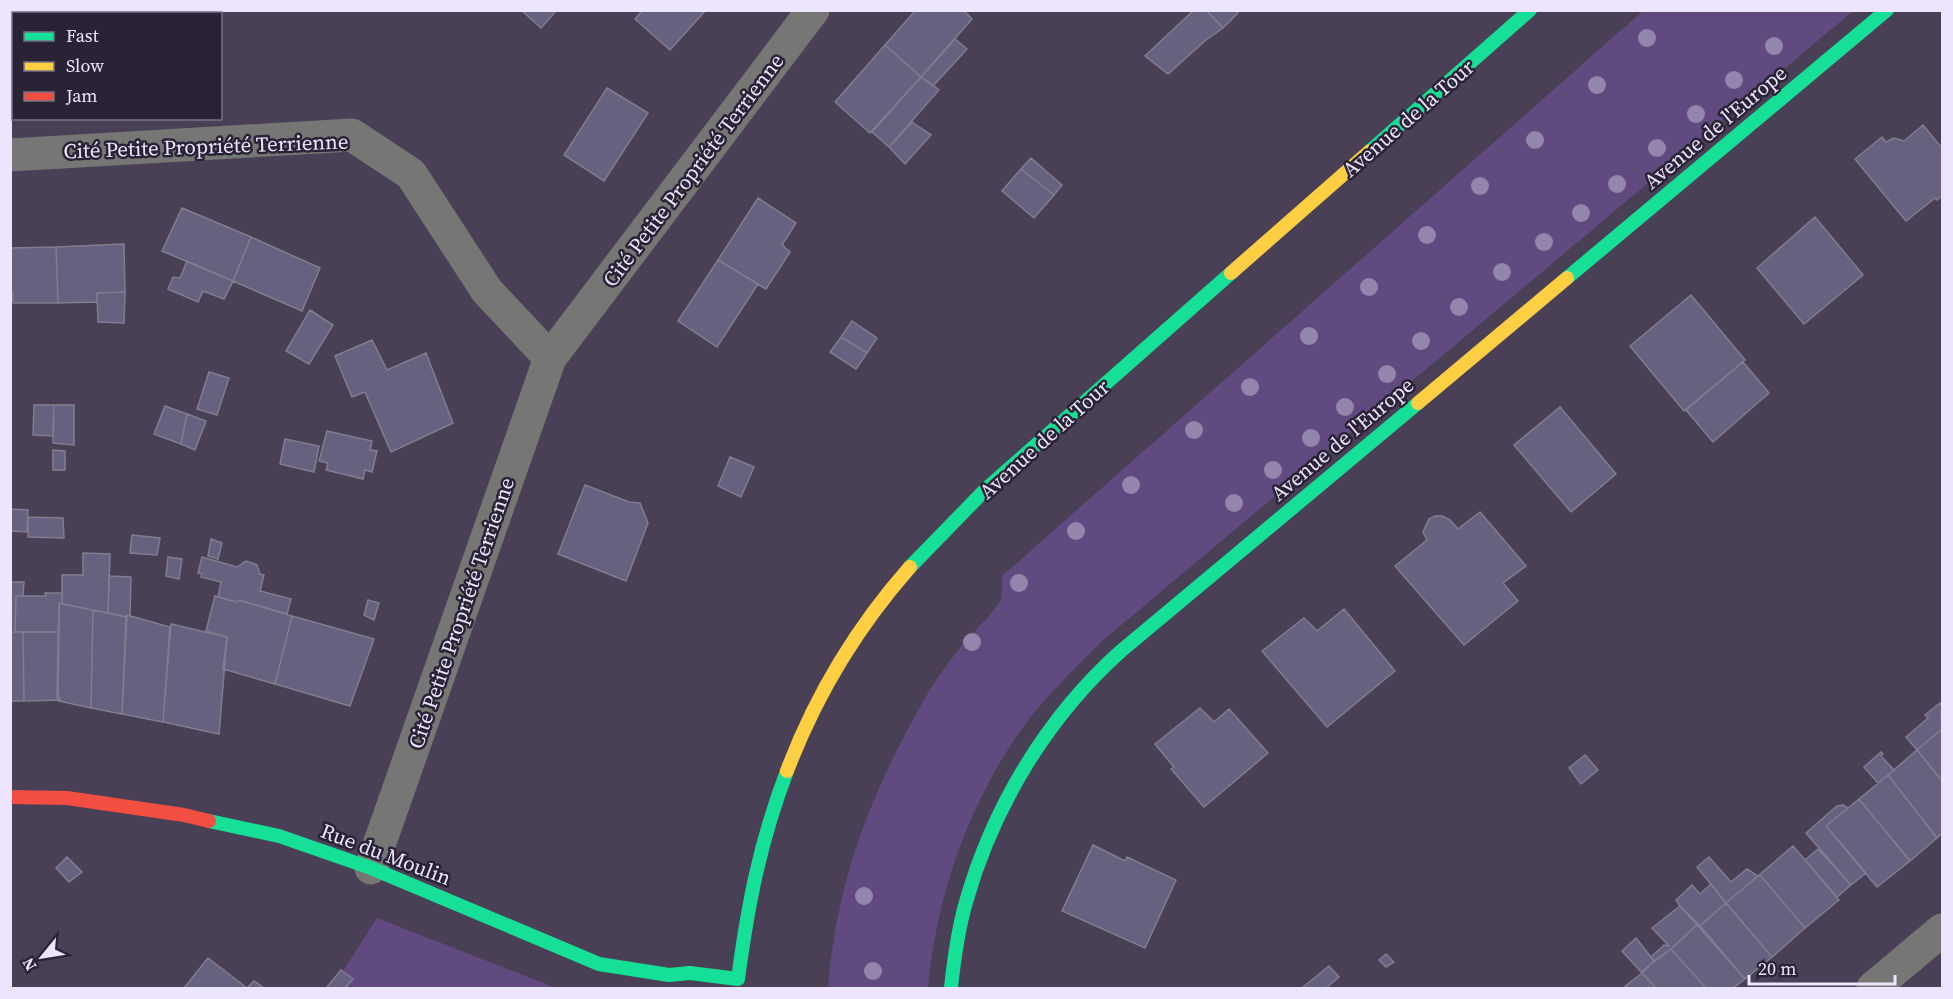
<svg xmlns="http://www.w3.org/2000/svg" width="1953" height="999" font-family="'Source Serif 4',serif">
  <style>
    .green { fill: #614a80 }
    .building { fill: #66617f; stroke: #817d90; stroke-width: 1.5 }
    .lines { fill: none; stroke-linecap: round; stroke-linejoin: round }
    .street { stroke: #767674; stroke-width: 33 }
    .fast { stroke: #16e098; stroke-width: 14 }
    .slow { stroke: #ffcf43; stroke-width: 14 }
    .jam { stroke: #f24e42; stroke-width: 14 }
    .tree { fill: #9485ac }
    .labels { text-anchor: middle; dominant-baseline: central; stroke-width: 5; stroke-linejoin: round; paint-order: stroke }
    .street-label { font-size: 21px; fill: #ede4fd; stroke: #2a2335 }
  </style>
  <rect width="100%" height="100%" fill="#494056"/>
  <path class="green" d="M1644,10L1853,11L1101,642C1071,672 1040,702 1016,737C966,811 936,900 928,988H828C837,879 870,795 924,700C934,681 949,662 963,644C971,635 998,608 1001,599C1003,592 1001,583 1002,576Z
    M377,918L556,988H332Z"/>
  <path class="building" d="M521,10H552L555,12L541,28Z
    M643,10H706L670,50L635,19Z
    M916,10H963L972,19L921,77L885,45Z
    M1194,10H1206L1223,28L1206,40L1168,74L1145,56Z
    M1206,10H1236L1238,13L1223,28Z
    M955,39L967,49L933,86L921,77Z
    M885,45L921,77L870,133L835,102Z
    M921,77L939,90L889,147L872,132Z
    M607,88L648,113L604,181L564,155Z
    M912,122L931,135L905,164L889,147Z
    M1923,125L1941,147L1942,146V196L1937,200L1935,198L1906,221L1855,159L1882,137L1886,142L1894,138L1904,141Z
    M1031,158L1062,185L1054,195L1021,169Z
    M1021,169L1054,195L1034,218L1002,191Z
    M758,198L796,223L782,245L790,252L766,289L718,260Z
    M182,208L251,237L233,281L162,251Z
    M1815,217L1863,275L1804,324L1757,268Z
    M251,237L320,268L302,311L233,281Z
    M124,244L125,292L97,293V302L58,303L56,247Z
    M56,247L58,303H13V293H10V248Z
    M718,260L758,284L717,347L678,321Z
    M187,261L233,281L224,299L203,291L198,302L168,289L173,277L180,278Z
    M125,292L124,323L98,322L97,293Z
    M1691,295L1745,360L1684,411L1630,346Z
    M310,310L333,325L309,364L286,351Z
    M852,321L877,338L867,353L841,337Z
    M841,337L867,353L856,369L830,352Z
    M372,340L387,370L426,353L453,423L391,452L365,392L352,397L335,356Z
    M1743,362L1769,393L1713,442L1686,410Z
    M209,372L229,378L217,415L197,409Z
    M34,405H54L53,436L33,435Z
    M54,405H74V445L53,443Z
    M165,406L187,414L181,444L154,434Z
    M1560,407L1616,474L1571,512L1514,445Z
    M187,414L206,421L195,450L181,444Z
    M327,431L372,441L370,450L377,451L372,472L365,470L363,479L326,470L328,463L319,461Z
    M285,439L319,446L314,472L280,464Z
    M53,450L65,451V470H53Z
    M730,457L754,467L741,497L718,486Z
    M585,485L629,502L640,503L648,523L626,581L558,554Z
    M10,509L28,510L27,532L10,531Z
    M1480,512L1526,566L1503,583L1518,601L1464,645L1395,566L1427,540L1423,532L1429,519L1435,516H1442L1450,520L1458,529Z
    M28,517L63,518L64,538L28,537Z
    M132,535L160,538L157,555L130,553Z
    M211,539L222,543L218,559L208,556Z
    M83,553L110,554L108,613L62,604V575H83Z
    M168,557L182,559L179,579L166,576Z
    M202,557L237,567L246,561L257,565L260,574L264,575L260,591L291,599L287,614L239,600L236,602L218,597L221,582L201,577L202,574L198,573Z
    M109,576L131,577L130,616L127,615L126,617L108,613Z
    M10,582H24L23,596H16L15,632H10Z
    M45,593H62V604L59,603V632H15L16,596H46Z
    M215,596L236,602L239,600L292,616L275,684L223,669L227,637L206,631Z
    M368,600L379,603L374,620L364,615Z
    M59,603L93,610L91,708L59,701L60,698L57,697Z
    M1344,609L1395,671L1327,727L1262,651L1304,618L1317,631Z
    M93,610L126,617L122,714L91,708Z
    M127,615L170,627L163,722L122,714Z
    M292,616L374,639L350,706L275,684Z
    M171,624L227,637L219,734L163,722Z
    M10,632H23L24,701H10Z
    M23,632H59L58,700L24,701Z
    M1940,703L1942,706L1941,715L1942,729L1917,750L1906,737L1928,718L1925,715Z
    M1200,708L1214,722L1229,709L1268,753L1204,807L1171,769L1174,767L1155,744Z
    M1942,729V781L1917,750Z
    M1917,750L1942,781V833L1937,838L1888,775Z
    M1881,752L1883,754L1881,756L1894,770L1878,783L1864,767Z
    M1585,755L1598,770L1581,784L1569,768Z
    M1888,775L1937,838L1910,861L1859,799Z
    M1859,799L1910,861L1877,887L1826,826Z
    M1843,805L1848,808L1826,826L1866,873L1851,885L1806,833L1837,806Z
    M1093,845L1125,861L1127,857L1176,880L1145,948L1062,911Z
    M1793,846L1839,900L1805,928L1761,876H1758Z
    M1818,849L1851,885L1837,897L1805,860Z
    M67,857L82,872L69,882L56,868Z
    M1709,857L1731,882L1747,869L1758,876L1726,903L1697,867Z
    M1758,876H1761L1805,928L1772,957L1726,903Z
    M1711,884L1726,903L1700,926L1680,906L1676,900L1692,885L1700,894Z
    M1726,903L1772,957L1745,979L1700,926Z
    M1680,906L1697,925L1671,949L1654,961L1651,957L1664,945L1669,946L1652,928Z
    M1697,925L1745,979L1733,988H1706L1671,949Z
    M1636,938L1654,961L1642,973L1622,951Z
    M1671,949L1706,988H1656L1642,973V971Z
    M1386,954L1394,962L1386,967L1379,960Z
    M208,958L247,988L254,981L264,988H184Z
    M1329,966L1339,977L1326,988H1302Z
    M341,970L353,979L345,988H328L327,987Z
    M1642,973L1656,988H1623Z"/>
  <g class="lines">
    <path class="street" d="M10,155L352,135L411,174L487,291L550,358
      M371,868L550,358L813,10
      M1873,988L1942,930"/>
    <path class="fast" d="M1370,151L1530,10
      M1567,278L1887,10
      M910,567L986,489L1231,273
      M209,821L279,836L371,868L599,964L669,975L690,973L738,979C748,904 760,842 787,771
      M951,988C954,959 958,930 966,902C993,807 1047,717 1121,651L1418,403"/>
    <path class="slow" d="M1231,273L1370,151
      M1418,403L1567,278
      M787,771C815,697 858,626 910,567"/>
    <path class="jam" d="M10,797L67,798L184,815L209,821"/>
  </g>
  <g class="tree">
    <circle cx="1647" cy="38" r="9"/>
    <circle cx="1774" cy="46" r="9"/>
    <circle cx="1734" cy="80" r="9"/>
    <circle cx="1597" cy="85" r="9"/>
    <circle cx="1696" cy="114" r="9"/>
    <circle cx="1535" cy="140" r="9"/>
    <circle cx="1657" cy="148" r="9"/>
    <circle cx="1617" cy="184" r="9"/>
    <circle cx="1480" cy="186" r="9"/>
    <circle cx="1581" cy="213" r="9"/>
    <circle cx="1427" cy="235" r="9"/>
    <circle cx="1544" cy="242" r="9"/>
    <circle cx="1502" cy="272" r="9"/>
    <circle cx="1369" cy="287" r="9"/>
    <circle cx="1459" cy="307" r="9"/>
    <circle cx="1309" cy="336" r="9"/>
    <circle cx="1421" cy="341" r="9"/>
    <circle cx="1387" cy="374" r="9"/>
    <circle cx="1250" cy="387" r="9"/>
    <circle cx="1345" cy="407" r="9"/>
    <circle cx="1194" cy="430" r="9"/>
    <circle cx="1311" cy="438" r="9"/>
    <circle cx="1273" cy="470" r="9"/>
    <circle cx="1131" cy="485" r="9"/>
    <circle cx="1234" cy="503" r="9"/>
    <circle cx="1076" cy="531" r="9"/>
    <circle cx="1019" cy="583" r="9"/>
    <circle cx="972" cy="642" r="9"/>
    <circle cx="864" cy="896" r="9"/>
    <circle cx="873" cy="971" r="9"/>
  </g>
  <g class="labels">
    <g class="street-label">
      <text transform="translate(1408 118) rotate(-41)">Avenue de la Tour</text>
      <text transform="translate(1715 127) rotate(-40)">Avenue de l'Europe</text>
      <text transform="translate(206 146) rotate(-2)">Cité Petite Propriété Terrienne</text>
      <text transform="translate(693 170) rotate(-53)">Cité Petite Propriété Terrienne</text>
      <text transform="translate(1044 439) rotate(-42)">Avenue de la Tour</text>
      <text transform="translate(1342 439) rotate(-40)">Avenue de l'Europe</text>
      <text transform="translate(461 613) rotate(-71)">Cité Petite Propriété Terrienne</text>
      <text transform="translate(386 854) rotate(21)">Rue du Moulin</text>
    </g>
  </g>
  <rect width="1953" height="999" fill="none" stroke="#ede4fd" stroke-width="24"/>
  <rect x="12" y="12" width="210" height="108" fill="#2a2335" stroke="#787085" stroke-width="1.5"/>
  <rect x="24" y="32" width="30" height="9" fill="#16e098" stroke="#787085" stroke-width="1.5"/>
  <text x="66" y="42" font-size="18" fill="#ede4fd">Fast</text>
  <rect x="24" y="62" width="30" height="9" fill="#ffcf43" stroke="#787085" stroke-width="1.5"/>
  <text x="66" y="72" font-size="18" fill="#ede4fd">Slow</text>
  <rect x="24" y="92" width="30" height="9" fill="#f24e42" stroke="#787085" stroke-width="1.5"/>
  <text x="66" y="102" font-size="18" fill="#ede4fd">Jam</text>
  <g transform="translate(42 957) rotate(240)" stroke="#2a2335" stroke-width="4.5" paint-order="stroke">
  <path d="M0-4.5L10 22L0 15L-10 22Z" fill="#ede4fd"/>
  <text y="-9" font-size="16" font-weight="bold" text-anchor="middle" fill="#ede4fd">N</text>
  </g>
  <path d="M1749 975v9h146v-9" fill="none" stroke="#ede4fd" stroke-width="3"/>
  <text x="1758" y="975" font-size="18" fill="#ede4fd" stroke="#2a2335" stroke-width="4.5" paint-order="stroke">20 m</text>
</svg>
